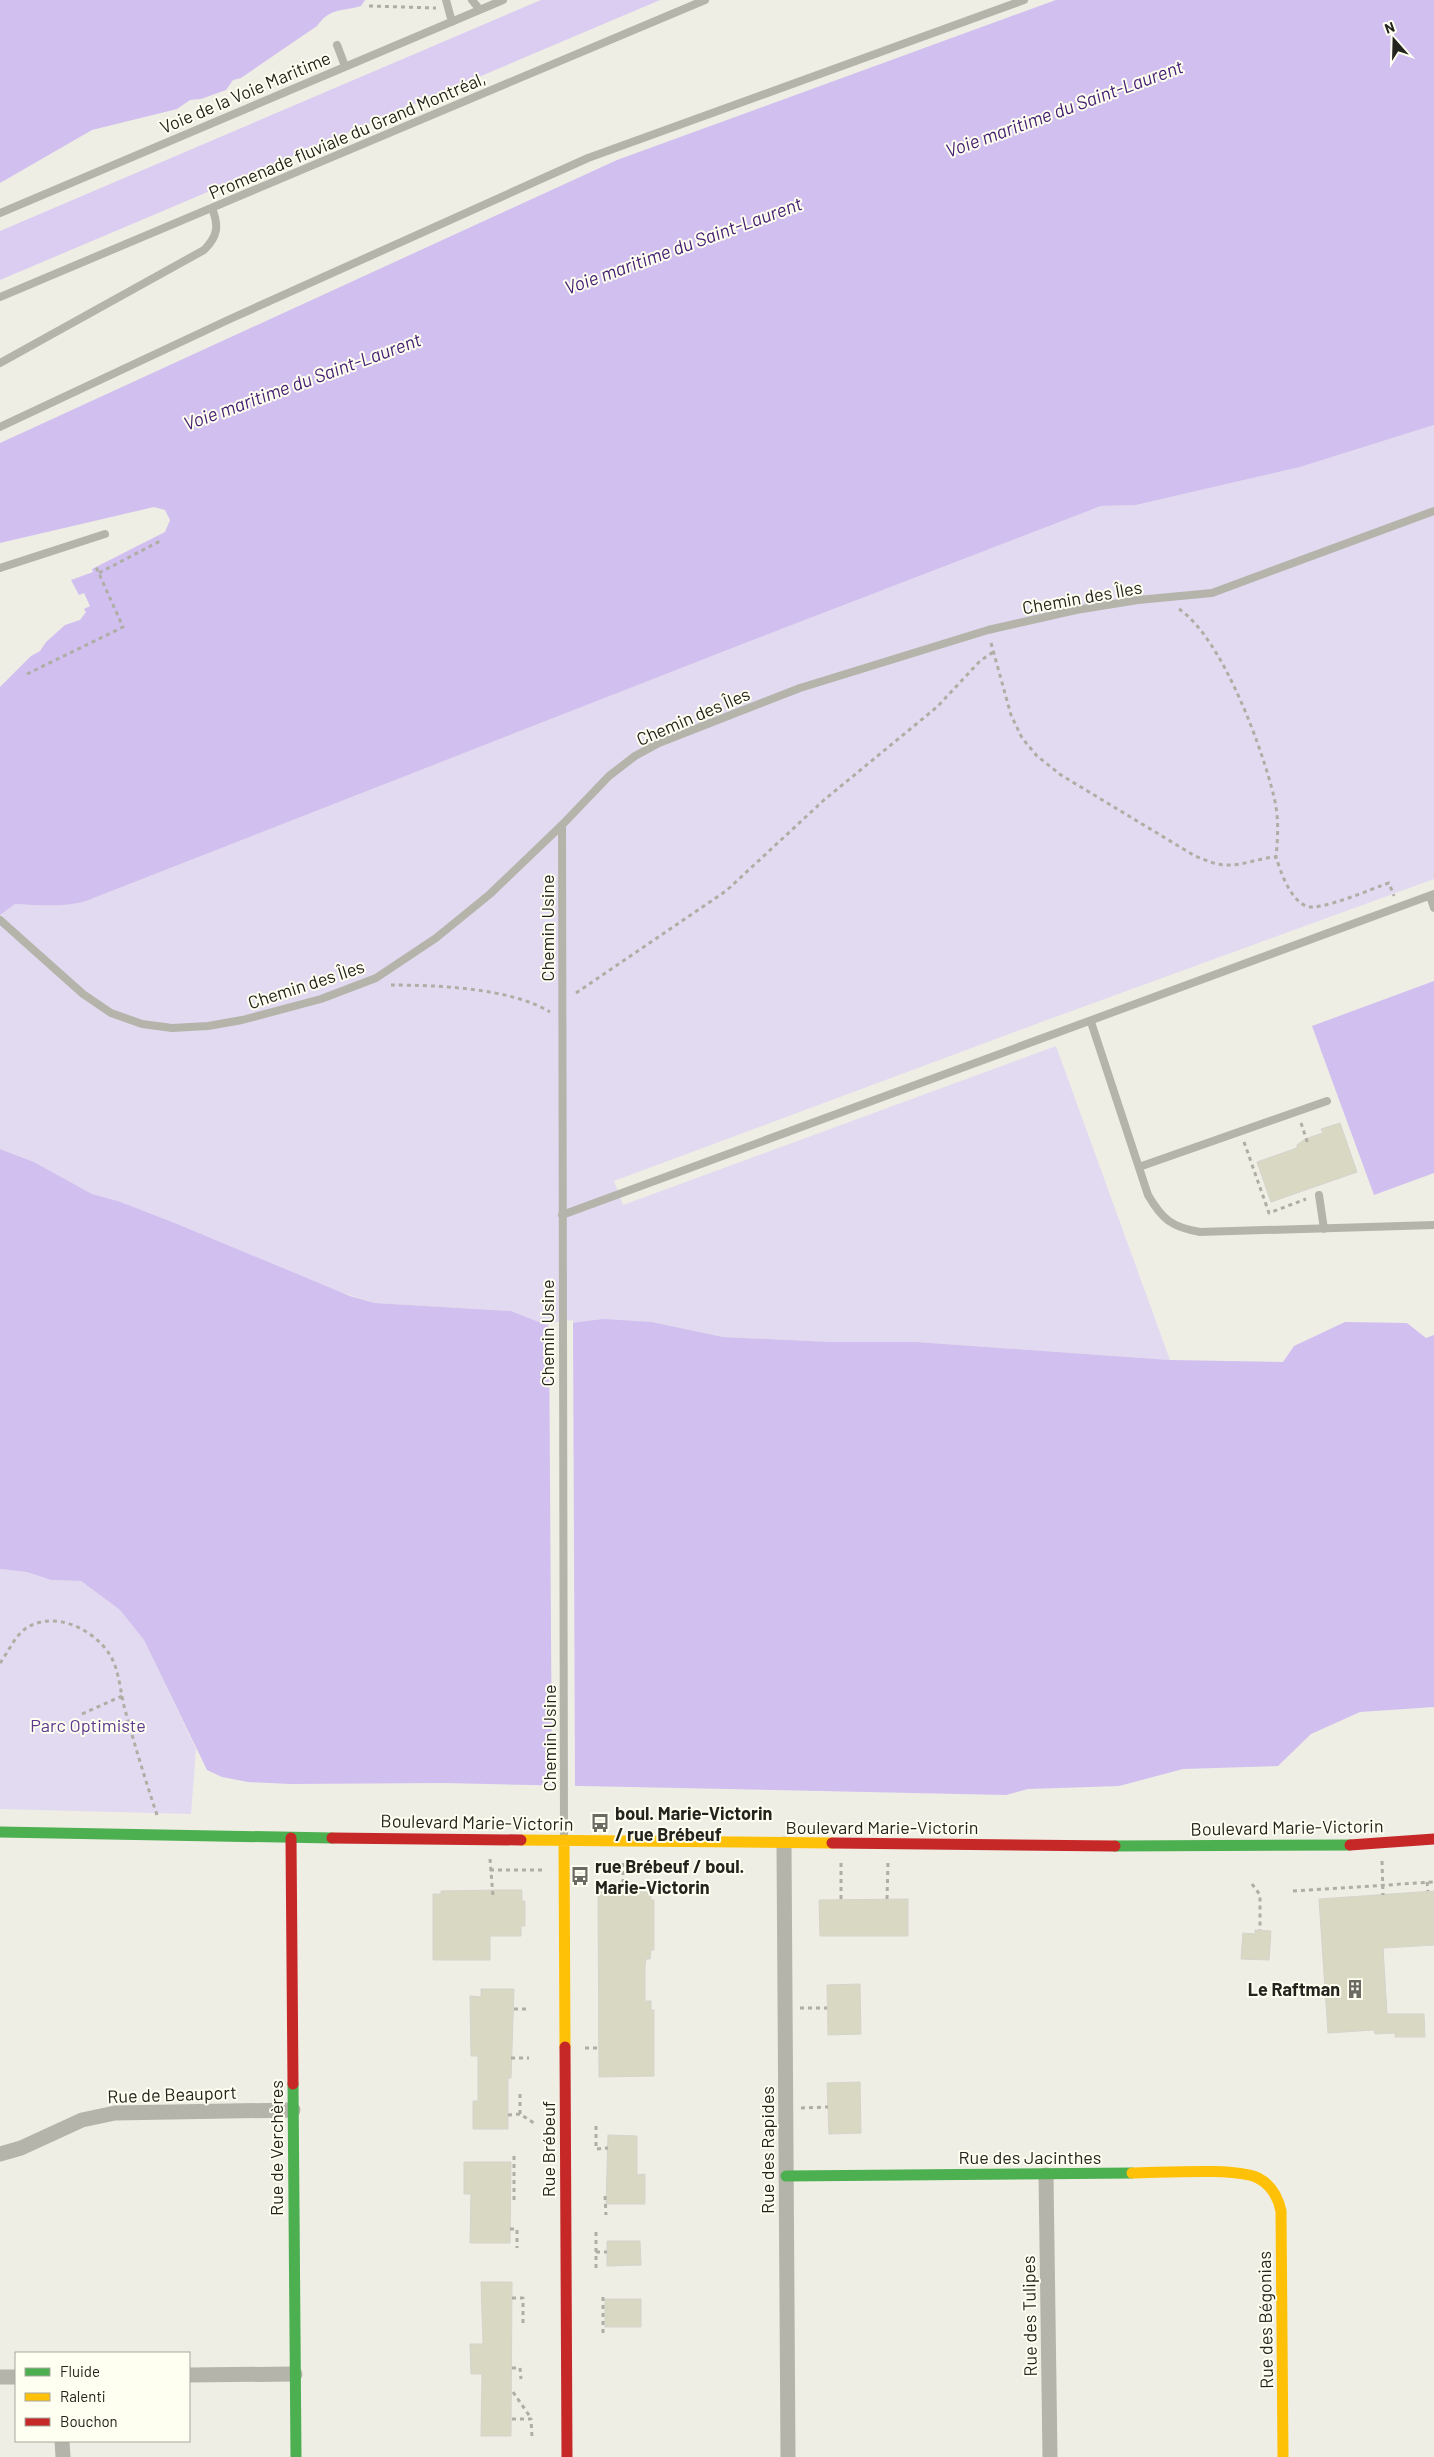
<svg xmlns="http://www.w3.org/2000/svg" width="1434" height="2457" font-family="Barlow,sans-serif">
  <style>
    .green { fill: #e2daf1 }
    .forest { fill: #dbccf1 }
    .water { fill: #d1bff0 }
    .pier { fill: #eeeee5 }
    .building { fill: #d9d8c3; stroke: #d4d4cd }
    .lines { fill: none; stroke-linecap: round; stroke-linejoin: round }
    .path { stroke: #afaea5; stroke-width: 3; stroke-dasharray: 4 4; stroke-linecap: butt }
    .lane { stroke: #b5b4aa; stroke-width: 8 }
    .street { stroke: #b5b4aa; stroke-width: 15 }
    .fast { stroke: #4caf50; stroke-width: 11 }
    .slow { stroke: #ffc107; stroke-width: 11 }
    .jam { stroke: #c62828; stroke-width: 11 }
    .labels { text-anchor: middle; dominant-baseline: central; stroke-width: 4; stroke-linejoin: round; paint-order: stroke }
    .street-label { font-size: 18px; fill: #24241e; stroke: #fffff1 }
    .park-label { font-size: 18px; fill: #5d398e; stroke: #fffff1 }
    .poi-label { font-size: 18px; font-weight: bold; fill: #24241e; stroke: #fffff1; text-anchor: start }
    .water-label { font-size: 19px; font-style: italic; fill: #441e72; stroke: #fffff1 }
  </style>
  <rect width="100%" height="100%" fill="#eeeee5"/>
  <path class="green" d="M1434,425V879L1047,1020L614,1181L623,1205L1056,1046L1170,1360L917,1342H832L723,1337L652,1322L549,1326L511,1311L375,1303L328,1288L118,1201L92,1194L34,1162L0,1149V915L15,904C38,905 63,908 86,901L753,640L1101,506L1136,505L1300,467Z
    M0,1569L27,1572L51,1580L81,1581L120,1610L144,1640L196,1749L191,1814L0,1809Z"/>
  <path class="forest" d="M541,0H660L0,280V231Z"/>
  <path class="water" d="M0,0H365L361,6C340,12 331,7 317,26L241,78L233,80L226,90L201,99L190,100L177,109L92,130L0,183Z
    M1056,0H1434V425L1300,467L1136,505L1101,506L753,640L86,901C63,908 38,905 15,904L0,915V687L31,656L40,651L46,642L65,625L80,620L86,612L84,609L90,606L84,593L79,595L71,580L93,572L92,569L165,532L170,520L165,510L154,507L0,543V443L617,160Z
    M1434,981V1173L1374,1195L1312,1026Z
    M0,1149L34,1162L92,1194L118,1201L177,1224L350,1296L375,1303L511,1311L549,1326L603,1319L652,1322L723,1337L832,1342H917L1170,1360L1283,1362L1294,1346L1345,1322L1407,1323L1426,1338L1434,1335V1707L1360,1712L1311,1734L1278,1766L1183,1769L1119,1786L1028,1789L1006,1795L443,1783L290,1784L248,1782L222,1777L207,1770L144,1640L120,1610L81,1581L51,1580L27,1572L0,1569Z"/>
  <path class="pier" d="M573,1320L575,1788H552L549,1323Z"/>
  <path class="building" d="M1340,1123L1357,1172L1271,1202L1257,1162L1297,1148V1145L1305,1139L1323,1133L1321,1129Z
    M497,1890H522V1901H525V1926H521V1936H490V1960H433V1894H441V1891Z
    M1434,1891V1945L1383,1948L1387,2014H1424L1425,2037H1395V2033L1375,2034L1374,2030L1328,2033L1319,1899Z
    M598,1892H651V1900H654V1950H651L650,1959H646L645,1966V2001H651V2010H654V2076L599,2077Z
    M908,1899V1936H820L819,1900Z
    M1255,1930L1271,1931L1269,1960L1241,1959L1243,1933L1255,1934Z
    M860,1984L861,2034L828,2035L827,1985Z
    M481,1989H514L511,2078H508V2129H473V2101H478V2056H471L470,1996L481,1997Z
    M860,2082L861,2133L829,2134L827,2083Z
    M608,2135L637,2136V2175L645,2174V2204H606Z
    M464,2162H511L510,2243H470L471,2194H464Z
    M607,2241H640L641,2265L607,2266Z
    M481,2282H512L511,2436H481L482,2374H471L470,2344H483Z
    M605,2299H641V2327H605Z"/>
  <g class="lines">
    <path class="path" d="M369,6L436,8
      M99,573L162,540
      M1179,609C1222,638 1262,747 1274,797C1279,817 1278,837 1276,857
      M991,643L1011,715L1022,738L1037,756L1061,775L1195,856C1206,860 1217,866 1229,865C1244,865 1259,858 1276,857C1281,873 1290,899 1306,906C1320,912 1373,888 1389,883L1394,896
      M27,674L123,627L96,567
      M391,985C437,985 511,988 550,1012
      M576,993L726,891L824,800L937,707L980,661L993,652
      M1301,1123L1308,1144
      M1244,1142L1269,1213L1306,1199
      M0,1663C8,1653 14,1637 25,1629C53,1609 94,1629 110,1655C119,1670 120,1689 124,1706C134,1743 145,1779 157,1815
      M82,1714L122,1696
      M490,1859L493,1896
      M1382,1861L1383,1895
      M841,1863V1900
      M490,1870H544
      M1427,1882L1428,1891
      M623,1883V1861
      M1252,1884L1260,1895V1930
      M1293,1891L1434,1882
      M887,1899L888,1862
      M800,2008H827
      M514,2009H529
      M585,2048H599
      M511,2058H529
      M801,2108L828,2107
      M520,2114V2091
      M508,2115L520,2114L534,2123
      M596,2126V2149L608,2148
      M605,2196L606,2215
      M514,2200V2152
      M510,2229H517V2248
      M596,2232V2272
      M596,2252H607
      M512,2298H523V2325
      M603,2333V2293
      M512,2368H520L521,2379
      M513,2392L531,2418
      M512,2419H531L532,2437"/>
    <path class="lane" d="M446,0L452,22
      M472,0L480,10
      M337,45L345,66
      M0,213L503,0
      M0,297L705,0
      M0,363L204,250C218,236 219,226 212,208
      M0,427L230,319L588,158L1024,0
      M0,568L105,534
      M562,825L564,1838
      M1430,896L1434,908
      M0,920L83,994L111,1013L142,1024L172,1028L208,1026L242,1020L321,999L376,978L436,938L490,894L562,825L609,776L635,756L659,743L800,688L988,630L1076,610L1138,600L1212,593L1434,511
      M1091,1022L1148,1195C1162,1219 1171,1227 1200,1232L1434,1225
      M1139,1167L1327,1101
      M1319,1195L1324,1229
      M562,1215L1434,894"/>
    <path class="street" d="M784,1844L788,2457
      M0,2154L21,2148L82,2120L115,2113L293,2110
      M1046,2175L1050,2457
      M189,2375L295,2374
      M0,2377H16
      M62,2441L63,2457"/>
    <path class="fast" d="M0,1832L332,1838
      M1115,1846L1350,1845
      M293,2084L296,2457
      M786,2176L1132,2173"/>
    <path class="slow" d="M521,1840L832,1843
      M564,1840L565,2047
      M1132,2173C1160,2173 1236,2167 1258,2178C1272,2185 1278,2197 1281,2211L1283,2457"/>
    <path class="jam" d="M291,1838L293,2084
      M332,1838L521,1840
      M832,1843L1115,1846
      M1350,1845L1434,1839
      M565,2047L567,2457"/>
  </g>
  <defs>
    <g id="bus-bare" transform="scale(1.5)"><path d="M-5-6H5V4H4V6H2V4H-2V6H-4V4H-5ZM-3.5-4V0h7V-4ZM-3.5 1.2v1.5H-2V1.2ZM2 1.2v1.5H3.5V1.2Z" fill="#6b6b64" stroke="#fffff1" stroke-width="2.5" paint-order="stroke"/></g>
    <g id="building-bare" transform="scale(1.5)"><path d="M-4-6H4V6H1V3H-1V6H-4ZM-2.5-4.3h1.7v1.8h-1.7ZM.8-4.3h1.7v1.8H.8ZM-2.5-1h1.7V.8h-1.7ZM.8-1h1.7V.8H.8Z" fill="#6b6b64" stroke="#fffff1" stroke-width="2.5" paint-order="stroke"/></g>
  </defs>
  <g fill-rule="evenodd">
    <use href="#bus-bare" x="600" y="1823"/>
    <use href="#bus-bare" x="580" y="1876"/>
    <use href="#building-bare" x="1355" y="1989"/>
  </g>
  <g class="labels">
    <g class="street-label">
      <text transform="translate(245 92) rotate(-23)">Voie de la Voie Maritime</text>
      <text transform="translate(347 135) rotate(-23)">Promenade fluviale du Grand Montréal,</text>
      <text transform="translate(1082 597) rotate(-10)">Chemin des Îles</text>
      <text transform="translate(693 716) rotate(-23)">Chemin des Îles</text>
      <text transform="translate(547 928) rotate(-90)">Chemin Usine</text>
      <text transform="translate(306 984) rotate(-18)">Chemin des Îles</text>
      <text transform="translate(547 1333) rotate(-90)">Chemin Usine</text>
      <text transform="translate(549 1738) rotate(-90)">Chemin Usine</text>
      <text transform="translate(477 1822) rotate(1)">Boulevard Marie-Victorin</text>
      <text x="882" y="1827">Boulevard Marie-Victorin</text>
      <text transform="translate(1287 1827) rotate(-1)">Boulevard Marie-Victorin</text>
      <text transform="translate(172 2094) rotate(-2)">Rue de Beauport</text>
      <text transform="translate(276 2148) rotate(-90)">Rue de Verchères</text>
      <text transform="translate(548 2149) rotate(-90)">Rue Brébeuf</text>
      <text transform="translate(767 2150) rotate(-90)">Rue des Rapides</text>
      <text x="1030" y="2157">Rue des Jacinthes</text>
      <text transform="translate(1029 2316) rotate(-91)">Rue des Tulipes</text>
      <text transform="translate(1265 2320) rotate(-91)">Rue des Bégonias</text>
    </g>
    <g class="park-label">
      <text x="88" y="1725">Parc Optimiste</text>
    </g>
    <g class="poi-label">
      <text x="615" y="1813">boul. Marie-Victorin<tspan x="615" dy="21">/ rue Brébeuf</tspan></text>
      <text x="595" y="1866">rue Brébeuf / boul.<tspan x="595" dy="21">Marie-Victorin</tspan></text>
      <text x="1340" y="1989" text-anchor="end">Le Raftman</text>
    </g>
    <g class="water-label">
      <text transform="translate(1064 108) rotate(-20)">Voie maritime du Saint-Laurent</text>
      <text transform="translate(683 245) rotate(-20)">Voie maritime du Saint-Laurent</text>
      <text transform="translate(302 381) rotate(-20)">Voie maritime du Saint-Laurent</text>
    </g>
  </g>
  <rect x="15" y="2352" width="175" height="90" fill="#fffff1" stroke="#a7a79d"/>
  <rect x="25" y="2368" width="25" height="8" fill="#4caf50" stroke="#a7a79d"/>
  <text x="60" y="2377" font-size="15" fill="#24241e">Fluide</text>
  <rect x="25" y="2393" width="25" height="8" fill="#ffc107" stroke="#a7a79d"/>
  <text x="60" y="2402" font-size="15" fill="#24241e">Ralenti</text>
  <rect x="25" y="2418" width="25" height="8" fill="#c62828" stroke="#a7a79d"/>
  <text x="60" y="2427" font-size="15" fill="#24241e">Bouchon</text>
  <g transform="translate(1394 40) rotate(340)" stroke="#fffff1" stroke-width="4" paint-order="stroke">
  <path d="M0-4L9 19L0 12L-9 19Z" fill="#24241e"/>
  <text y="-8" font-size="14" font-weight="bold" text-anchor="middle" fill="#24241e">N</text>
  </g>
</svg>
